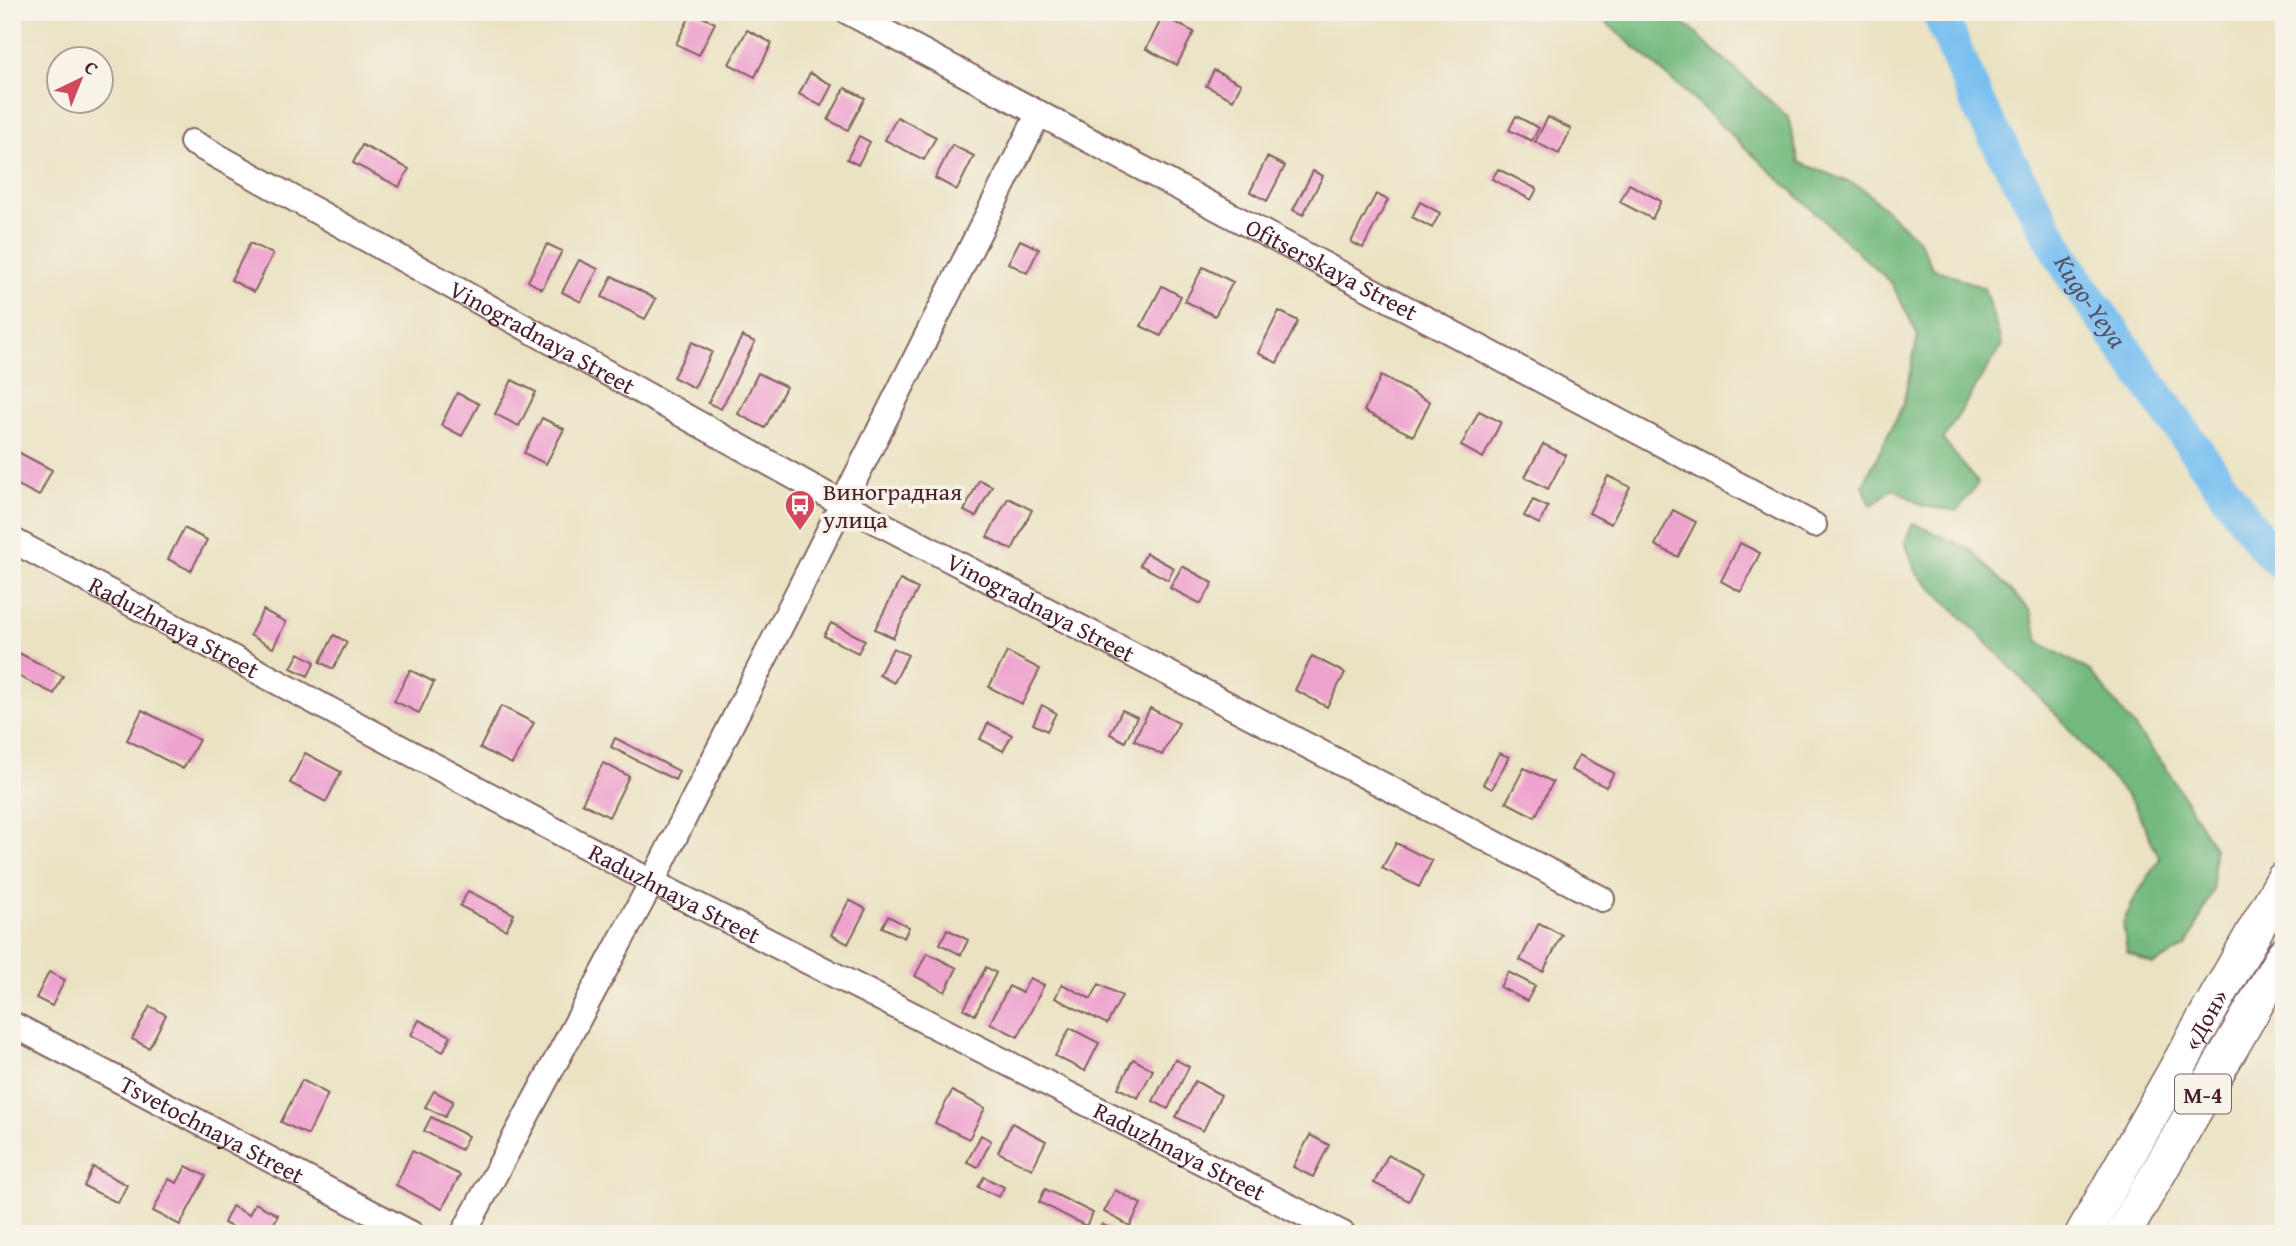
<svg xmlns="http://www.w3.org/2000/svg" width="2296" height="1246" font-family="'Gentium Book Plus',serif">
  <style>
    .forest { fill: #73b97e; stroke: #5e6c54; stroke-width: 2 }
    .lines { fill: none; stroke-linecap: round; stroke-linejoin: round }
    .river { stroke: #79c0f1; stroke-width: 35 }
    .building { fill: #eea2ce }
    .minor-casing { stroke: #826360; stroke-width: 28 }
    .highway-casing { stroke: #826360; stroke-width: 38 }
    .minor { stroke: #fff; stroke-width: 24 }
    .highway { stroke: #fff; stroke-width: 35 }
    .labels { text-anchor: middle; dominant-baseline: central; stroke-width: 7; stroke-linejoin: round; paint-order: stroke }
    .shield { fill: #f7f3e8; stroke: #7e5f64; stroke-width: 2 }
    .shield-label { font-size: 23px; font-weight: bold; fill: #4a1f2b }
    .street-label { font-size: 24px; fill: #4a1f2b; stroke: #f7f3e8 }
    .poi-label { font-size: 24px; fill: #4a1f2b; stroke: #f7f3e8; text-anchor: start }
    .water-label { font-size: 26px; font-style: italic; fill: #584f66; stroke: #f7f3e8 }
  </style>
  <rect width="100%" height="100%" fill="#f7f3e8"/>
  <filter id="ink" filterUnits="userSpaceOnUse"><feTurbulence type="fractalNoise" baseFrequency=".0143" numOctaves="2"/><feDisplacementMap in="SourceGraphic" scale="14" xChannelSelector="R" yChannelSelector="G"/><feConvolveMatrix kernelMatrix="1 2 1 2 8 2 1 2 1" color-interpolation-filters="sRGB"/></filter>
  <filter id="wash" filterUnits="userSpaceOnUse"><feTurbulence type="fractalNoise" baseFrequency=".00686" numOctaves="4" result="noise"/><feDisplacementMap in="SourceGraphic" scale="28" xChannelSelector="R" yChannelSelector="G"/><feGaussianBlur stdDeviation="1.57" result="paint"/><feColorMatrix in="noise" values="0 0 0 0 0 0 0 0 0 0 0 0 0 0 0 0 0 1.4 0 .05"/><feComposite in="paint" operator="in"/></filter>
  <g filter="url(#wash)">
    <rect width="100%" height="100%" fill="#eae2c2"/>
    <path class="forest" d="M1594,12H1672L1788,117L1799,162L1861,187L1920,241L1932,268L1984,288L2002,345L1943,440L1978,483L1957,511L1923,506L1893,488L1871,506L1863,485L1903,405L1918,335L1892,284L1681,88Z
      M1913,523L1971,550L2031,612L2039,642L2090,671L2167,769L2214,848L2213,890L2187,946L2153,965L2127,952L2123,923L2136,896L2160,859L2134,804L2062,721L1977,632L1917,574L1905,542Z"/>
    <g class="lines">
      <path class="river" id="s1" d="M1939,12L1980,109L2073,276L2263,545L2284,565"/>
    </g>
    <g id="blocks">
      <path class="building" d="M692,12L715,23L699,55L676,44Z
        M1163,16L1194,32L1177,65L1146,49Z
        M747,30L772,43L755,77L729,64Z
        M1214,70L1241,84L1233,100L1206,86Z
        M810,73L832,85L821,106L799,94Z
        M845,88L865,98L848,130L828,120Z
        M1516,116L1539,128L1532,141L1509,130Z
        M897,117L936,137L924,160L885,140Z
        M1548,117L1571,129L1559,154L1535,142Z
        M859,136L870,142L858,165L847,159Z
        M362,145L409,169L399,187L353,163Z
        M952,145L974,156L957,190L935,178Z
        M1267,157L1285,166L1267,201L1250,192Z
        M1498,169L1537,189L1531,200L1492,179Z
        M1313,171L1323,176L1303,215L1293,210Z
        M1629,184L1661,201L1652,219L1620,202Z
        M1376,194L1388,200L1363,248L1351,242Z
        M1420,202L1440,213L1432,228L1412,217Z
        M1020,240L1039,249L1027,273L1008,263Z
        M250,243L273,254L254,292L231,280Z
        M547,244L562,251L542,289L528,281Z
        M579,260L598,269L581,302L562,292Z
        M1203,267L1233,282L1215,316L1185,301Z
        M612,276L656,299L645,319L602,297Z
        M1162,286L1181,296L1161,336L1141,326Z
        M1279,311L1298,321L1277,363L1258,353Z
        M742,336L755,342L721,409L708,403Z
        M692,342L712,352L694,388L673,377Z
        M758,373L786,387L765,428L738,414Z
        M1381,376L1430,402L1413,436L1364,411Z
        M512,380L536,392L519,426L495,414Z
        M457,393L479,404L462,436L441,425Z
        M1479,411L1501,422L1483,458L1461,446Z
        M542,418L564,429L546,464L524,453Z
        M1543,444L1566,455L1548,489L1525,477Z
        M18,452L52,470L39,496L12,482V463Z
        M1608,476L1630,487L1611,524L1589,513Z
        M979,480L992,486L976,517L964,511Z
        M1008,498L1032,510L1012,550L987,537Z
        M1533,500L1548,507L1539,524L1524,516Z
        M1673,510L1696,522L1678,557L1655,545Z
        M184,528L207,540L191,571L168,559Z
        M1740,543L1760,553L1741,592L1721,581Z
        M1146,553L1174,568L1168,580L1140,565Z
        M1182,566L1213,583L1201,604L1170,588Z
        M900,580L918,589L893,638L875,629Z
        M263,610L286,622L273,648L250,635Z
        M831,623L865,640L858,653L824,636Z
        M334,635L347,642L333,669L320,662Z
        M893,648L908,655L894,683L879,675Z
        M1007,652L1040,669L1022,704L989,687Z
        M19,653L63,676L54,694L12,673V665Z
        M299,653L315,662L308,676L291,668Z
        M1312,656L1345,673L1327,707L1295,690Z
        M410,670L434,682L419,713L394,701Z
        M1042,705L1056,713L1047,731L1033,724Z
        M501,706L534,723L512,764L480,748Z
        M1150,708L1179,723L1162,755L1134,740Z
        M142,710L199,740L183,769L127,740Z
        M1122,710L1137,717L1125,742L1110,734Z
        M988,723L1012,735L1003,751L980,739Z
        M615,738L679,771L675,780L611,747Z
        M305,753L341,772L326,802L290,783Z
        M1499,753L1509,757L1492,789L1483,784Z
        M1579,755L1614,773L1606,787L1571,770Z
        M603,763L629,776L609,817L582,803Z
        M1524,768L1553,782L1535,817L1506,802Z
        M1396,843L1432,861L1419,887L1382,868Z
        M468,891L514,914L506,930L460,906Z
        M849,900L866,909L848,944L831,935Z
        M888,916L909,927L904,938L882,927Z
        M1539,923L1562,935L1543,972L1520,960Z
        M947,929L968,940L961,955L940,944Z
        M927,953L957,968L945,992L915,976Z
        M986,967L996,973L975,1015L964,1009Z
        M49,972L65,980L52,1006L36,998Z
        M1508,972L1535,986L1527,1001L1500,987Z
        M1030,978L1044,985L1018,1037L990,1023L1009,986L1022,993Z
        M1062,984L1091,999L1099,984L1122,996L1107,1024L1055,998Z
        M150,1006L166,1015L149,1048L132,1039Z
        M419,1020L451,1036L443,1052L411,1035Z
        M1070,1028L1099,1043L1085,1071L1055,1056Z
        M1133,1059L1153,1070L1138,1098L1118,1088Z
        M1175,1059L1189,1067L1168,1109L1153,1101Z
        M302,1080L328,1094L308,1135L281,1122Z
        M1195,1081L1221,1095L1203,1131L1176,1117Z
        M434,1091L453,1101L445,1117L425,1107Z
        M952,1091L985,1108L969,1139L935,1123Z
        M431,1117L468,1136L461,1150L424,1131Z
        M1012,1123L1046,1141L1032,1169L998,1152Z
        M981,1135L991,1141L978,1167L967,1162Z
        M1310,1135L1329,1145L1313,1177L1293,1167Z
        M412,1151L460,1175L442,1209L396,1185Z
        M1388,1155L1423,1173L1409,1201L1374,1183Z
        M186,1166L206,1176L180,1225L153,1211L169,1179L177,1183Z
        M93,1167L127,1185L118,1203L84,1186Z
        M984,1177L1004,1187L999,1197L978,1187Z
        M1045,1189L1093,1213L1086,1226L1039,1202Z
        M1115,1190L1141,1204L1130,1226L1104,1212Z
        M255,1203L278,1215L269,1234H245L224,1223L232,1206L249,1215Z
        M1102,1224L1120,1234L1097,1233Z"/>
    </g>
  </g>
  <g filter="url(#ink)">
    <use href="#blocks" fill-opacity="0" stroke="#826360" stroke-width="2"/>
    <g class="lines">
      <g class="minor-casing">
        <g id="minor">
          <path id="s2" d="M848,12L1814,525"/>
          <path id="s3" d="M192,142L843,504L1602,899"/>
          <path id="s4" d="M12,540L652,882L1343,1234"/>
          <path id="s5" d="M12,1024L412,1234"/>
          <path d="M463,1234L652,882L1039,113"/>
        </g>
      </g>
      <g class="highway-casing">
        <g id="highway">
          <path id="s6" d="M2083,1234L2284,879"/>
          <path d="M2123,1234L2284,955"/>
        </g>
      </g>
      <use href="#minor" class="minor"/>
      <use href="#highway" class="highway"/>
    </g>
  </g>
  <defs>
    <g id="bus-pin" transform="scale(1.575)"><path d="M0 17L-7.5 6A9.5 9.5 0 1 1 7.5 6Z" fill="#d1495b" stroke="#f7f3e8"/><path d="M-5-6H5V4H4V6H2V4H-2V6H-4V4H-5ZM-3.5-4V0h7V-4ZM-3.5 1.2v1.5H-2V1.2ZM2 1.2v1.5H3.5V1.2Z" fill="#fff"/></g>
  </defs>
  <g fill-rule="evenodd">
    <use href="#bus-pin" x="800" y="505"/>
  </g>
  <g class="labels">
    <rect class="shield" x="2175" y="1074.5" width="56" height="39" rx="5"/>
    <g class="shield-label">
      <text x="2203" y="1094">М-4</text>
    </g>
    <g class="street-label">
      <text stroke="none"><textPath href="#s2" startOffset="548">Ofitserskaya Street</textPath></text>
      <text stroke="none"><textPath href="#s3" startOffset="401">Vinogradnaya Street</textPath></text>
      <text stroke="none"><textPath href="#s3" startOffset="968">Vinogradnaya Street</textPath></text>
      <text stroke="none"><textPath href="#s4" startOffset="184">Raduzhnaya Street</textPath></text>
      <text stroke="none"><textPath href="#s4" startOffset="751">Raduzhnaya Street</textPath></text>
      <text stroke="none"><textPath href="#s6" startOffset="247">«Дон»</textPath></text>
      <text stroke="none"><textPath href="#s5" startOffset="226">Tsvetochnaya Street</textPath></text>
      <text stroke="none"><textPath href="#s4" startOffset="1318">Raduzhnaya Street</textPath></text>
    </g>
    <g class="poi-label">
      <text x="823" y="491">Виноградная<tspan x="823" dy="28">улица</tspan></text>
    </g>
    <g class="water-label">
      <text stroke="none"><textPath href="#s1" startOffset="327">Kugo-Yeya</textPath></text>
    </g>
  </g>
  <rect width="2296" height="1246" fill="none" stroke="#f7f3e8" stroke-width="42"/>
  <g transform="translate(80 80) rotate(43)"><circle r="33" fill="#f7f3e8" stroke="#b29e9c" stroke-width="2"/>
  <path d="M0-5L12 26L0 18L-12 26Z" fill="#d1495b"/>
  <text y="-10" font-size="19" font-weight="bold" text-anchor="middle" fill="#4a1f2b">С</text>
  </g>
</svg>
